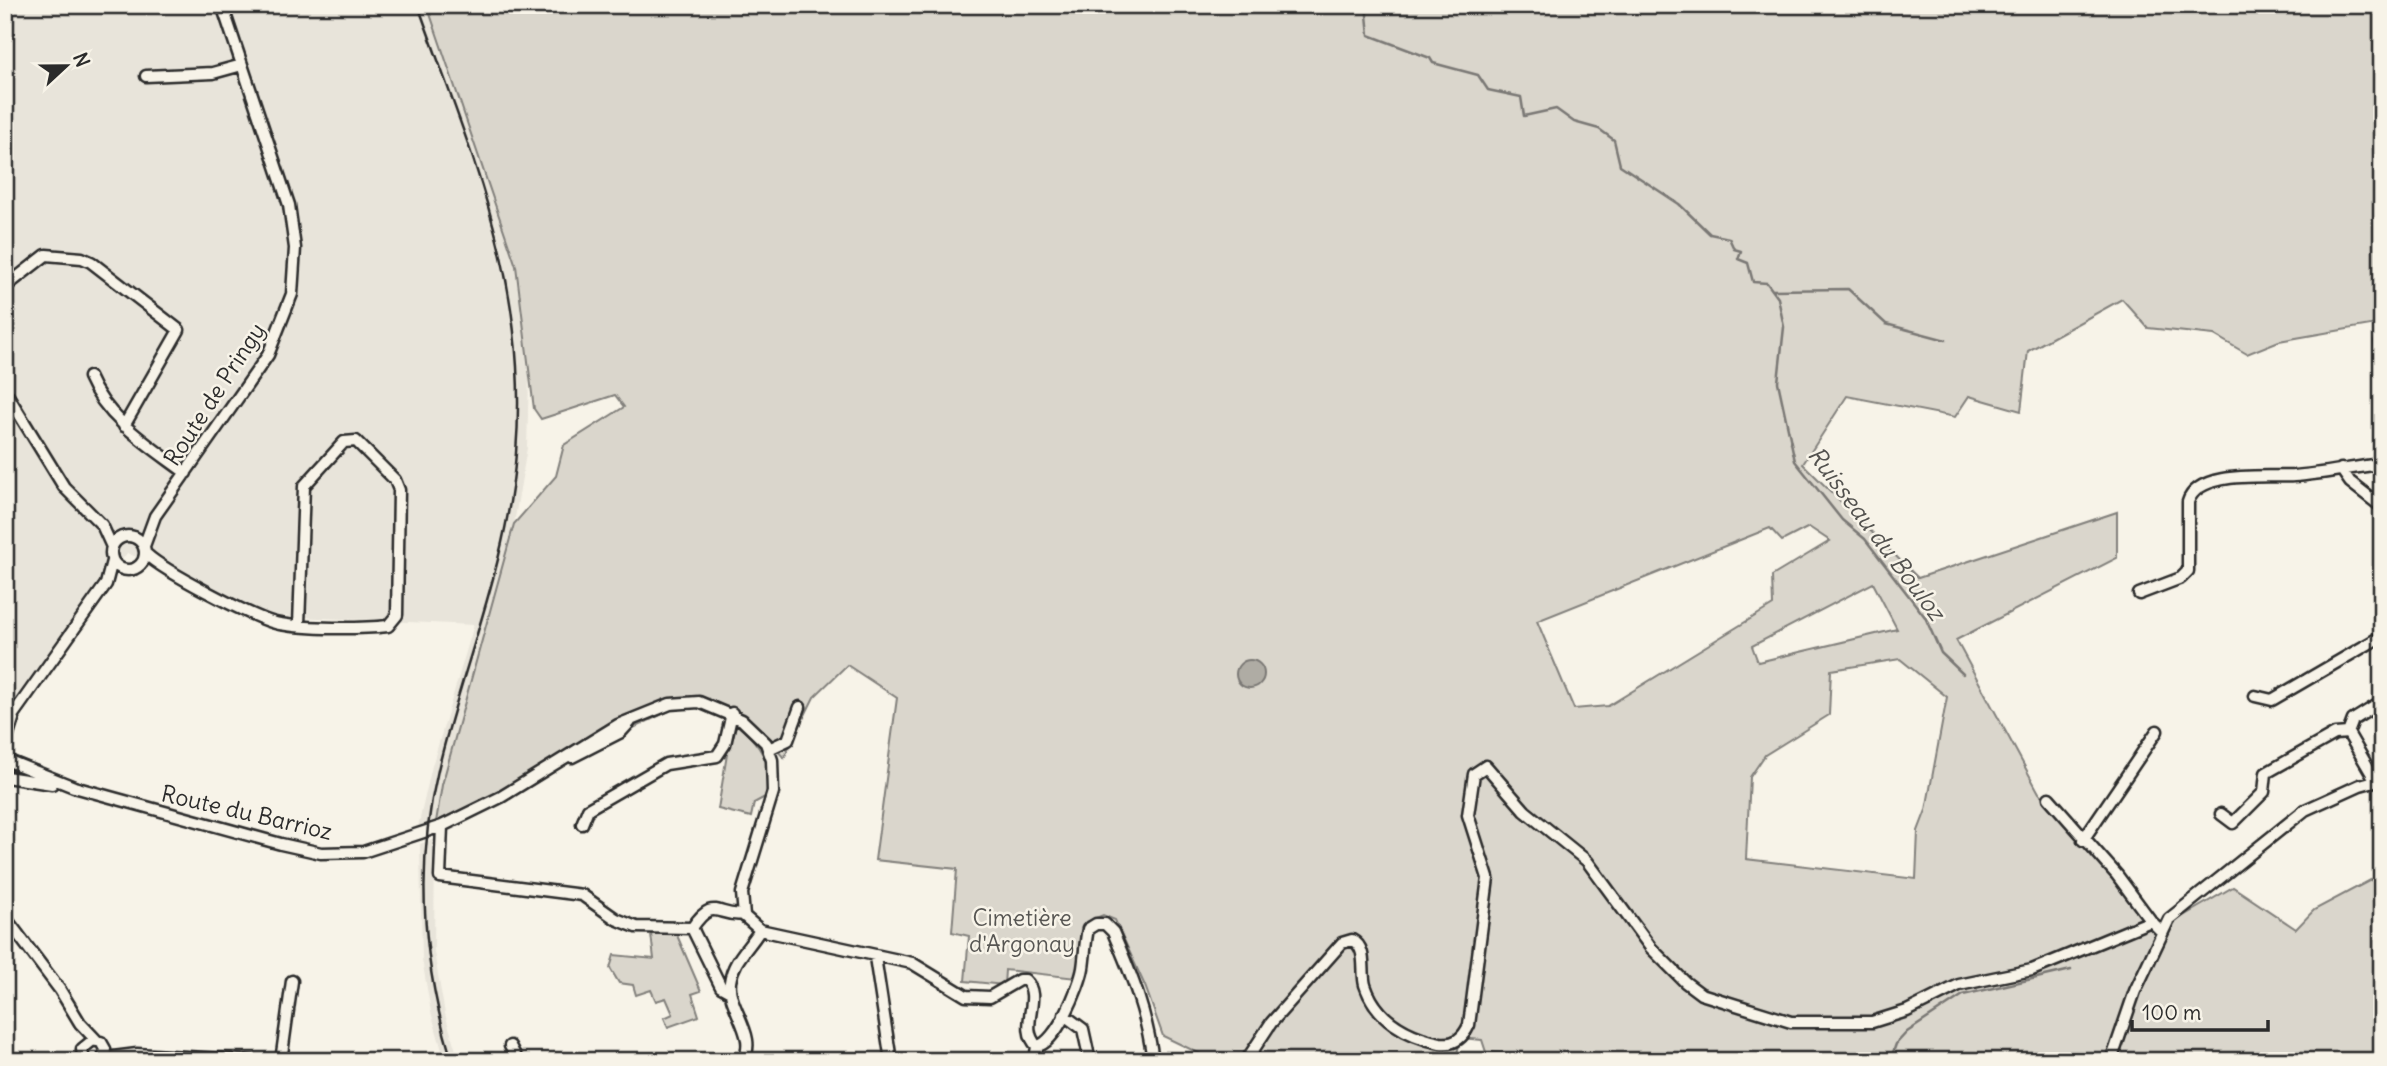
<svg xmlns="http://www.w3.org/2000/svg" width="2387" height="1066" font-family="Delius,sans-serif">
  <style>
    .built { fill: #e8e4da }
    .green { fill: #dad6cc; stroke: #82807c; stroke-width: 2; fill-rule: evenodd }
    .water { fill: #afaca4; stroke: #7a7874; stroke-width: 2 }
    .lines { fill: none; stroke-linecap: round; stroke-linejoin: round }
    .stream { stroke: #7a7874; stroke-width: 2.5 }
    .minor-casing { stroke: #2b2b2b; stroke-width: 15 }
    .minor { stroke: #f7f3e8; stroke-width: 10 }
    .rail { stroke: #2b2b2b; stroke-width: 2.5 }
    .labels { text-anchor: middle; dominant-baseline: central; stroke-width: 5; stroke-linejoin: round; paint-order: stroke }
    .street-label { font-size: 23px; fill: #2b2b2b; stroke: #f7f3e8 }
    .park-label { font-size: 23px; fill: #575653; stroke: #f7f3e8 }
    .water-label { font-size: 24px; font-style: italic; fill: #53524f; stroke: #f7f3e8 }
  </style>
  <rect width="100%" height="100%" fill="#f7f3e8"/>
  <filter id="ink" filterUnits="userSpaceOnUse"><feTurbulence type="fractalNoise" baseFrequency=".0143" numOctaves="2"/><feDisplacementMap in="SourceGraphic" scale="14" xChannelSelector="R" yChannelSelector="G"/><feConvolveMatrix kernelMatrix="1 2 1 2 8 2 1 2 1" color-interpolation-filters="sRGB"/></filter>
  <g filter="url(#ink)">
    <path class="built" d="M5,5H427L516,266L529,379L527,448L514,524L442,785L436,822L418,827L432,766L474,625L276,616L127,553L5,718Z
      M435,839L434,952L445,1014L459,1061H445L431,1012L422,959L420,844Z"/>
    <path class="green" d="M427,5H2382V323L2279,341L2247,354L2214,335L2148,328L2122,299L2028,351L2021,411L1969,396L1955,417L1847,396L1803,464L1918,578L2117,512V558L1956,640L2039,793L2148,920L2173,922L2233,887L2296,929L2314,910L2382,874V1061H1541L1542,1056L1486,1052L1482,1040L1461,1038L1455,1061H1303L1279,1056L1249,1061H1215L1163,1036L1145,986L1115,920L1103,915L1084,923L1076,978L1005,970L1004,985L965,981L969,936L952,932L957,869L875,860L897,698L847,665L814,697L784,758L762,733L690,701L436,822L442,785L514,524L556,476L564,445L624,407L615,395L541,419L534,409L516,266ZM1809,527L1830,541L1772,576L1773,605L1608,706L1574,709L1537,621L1770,528L1782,541ZM1873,583L1897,629L1758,662L1752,646ZM1900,659L1947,697L1926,810L1918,831L1916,879L1746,859L1750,777L1765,755L1829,715L1831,670Z
      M737,725C760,743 776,766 765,797L754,803L751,817L718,809L730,736Z
      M676,933L701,991L692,994L699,1016L668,1027L664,1018L673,1014L666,998L656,1001L651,990L636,995L633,985L619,983L610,968L614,955L654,959L651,934Z"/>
    <path class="water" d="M1236 674a14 14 0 1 1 28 0a14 14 0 1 1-28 0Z"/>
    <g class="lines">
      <path class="stream" d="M1366,5L1369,35L1430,58L1433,63L1478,75L1488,90L1521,97L1524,116L1556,109L1574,122L1599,129L1614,140L1620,165L1679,204L1710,234L1729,238L1734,249L1741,251L1738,259L1748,263L1753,282L1767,283L1778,298L1784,327L1778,382L1795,461L1842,520L1865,539L1925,617L1941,653L1963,674
        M1772,290L1848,289L1886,324L1946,340
        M1432,1061L1436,1052
        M1890,1061L1896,1044L1907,1032L1963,995L2071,970"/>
      <g class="minor-casing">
        <path id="minor" d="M146,76L213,73L242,65
          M5,287L46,255L82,258L91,262L179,330L124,426
          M2381,342L2382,357
          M89,377C107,420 150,446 186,473
          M5,391L64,487L102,525L112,547
          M2341,469L2350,482L2382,507
          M111 553a17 17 0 1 1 34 0a17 17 0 1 1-34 0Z
          M144,546L155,516L268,355L292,294L295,248L289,205L222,5
          M146,554C164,571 256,620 280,624C307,629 360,629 388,626L397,615L399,490L395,480L356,441L344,442L304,486L299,625
          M2139,594L2181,578L2188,571V502C2198,469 2268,478 2294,476C2323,474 2353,467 2382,464
          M2255,696L2272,700L2382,636
          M5,726L106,584L112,561
          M5,745L13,719
          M769,749L788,740L800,707
          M572,757L621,732L630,722
          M9,761L74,787L281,844L321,853L363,852L442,826L501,797L618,725L670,704L699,702L742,720L766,743L772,760L773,792L742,893L744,916L760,930L912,963L966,996L990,997L1019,980H1025C1044,997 1017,1027 1037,1046C1056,1044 1080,986 1083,968C1085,955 1085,942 1088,929L1096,924H1105L1113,932C1132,976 1147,1013 1153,1061
          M6,777L52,784
          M2376,781L2348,733L2353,720L2382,702
          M2049,798L2117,875L2151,921
          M2221,814L2233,823L2264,792L2266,773L2335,734L2348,733
          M582,824L588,809L666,764L717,756L725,744L732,713
          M442,826L440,877L582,895L616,919L636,927L692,928
          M2083,840L2157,731
          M5,917L60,990L80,1023L97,1041
          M692,928L721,987L730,992
          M692,928C714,895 718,918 743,914
          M875,957L891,1061
          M1064,1015L1083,1029L1090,1061
          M510,1046L518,1061
          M105,1058L137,1054L255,1061
          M84,1061L82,1049L93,1040L101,1042L105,1049L103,1061
          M281,1061L292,981
          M742,1061C760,1038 727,1008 730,982C733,960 749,948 760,930
          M1035,1061L1037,1046
          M1246,1061L1271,1023L1342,943L1352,940C1368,948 1361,971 1365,985C1376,1019 1407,1036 1440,1043C1455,1045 1463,1038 1469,1025L1488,878L1468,815L1474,774L1486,766L1525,811L1587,861L1651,948L1685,982L1701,994L1791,1022H1872L1907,1011L1959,985L2032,970L2151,921L2162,932
          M2111,1061L2135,991L2169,919L2305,810L2360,785L2382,779"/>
      </g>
      <use href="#minor" class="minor"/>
      <path class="rail" d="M418,5C473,160 530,284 516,453C508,562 463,665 438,770C415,867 423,967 452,1061"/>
    </g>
  </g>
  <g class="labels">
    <g class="street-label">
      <text transform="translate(214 394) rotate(-57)">Route de Pringy</text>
      <text transform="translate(247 812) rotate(13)">Route du Barrioz</text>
    </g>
    <g class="park-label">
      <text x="1022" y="917">Cimetière<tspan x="1022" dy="26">d'Argonay</tspan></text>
    </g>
    <g class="water-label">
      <text transform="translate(1877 533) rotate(53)">Ruisseau du Bouloz</text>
    </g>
  </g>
  <rect width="2387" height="1066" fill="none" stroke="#f7f3e8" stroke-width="28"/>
  <rect x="14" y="14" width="2359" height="1038" fill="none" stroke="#2b2b2b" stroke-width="2.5" filter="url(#ink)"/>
  <g transform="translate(66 66) rotate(68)" stroke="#f7f3e8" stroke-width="5" paint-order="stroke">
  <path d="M0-5L12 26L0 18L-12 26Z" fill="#2b2b2b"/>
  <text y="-10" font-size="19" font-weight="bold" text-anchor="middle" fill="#2b2b2b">N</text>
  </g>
  <path d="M2132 1020v10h136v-10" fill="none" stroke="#2b2b2b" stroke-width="3.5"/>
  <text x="2142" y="1020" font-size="21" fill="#2b2b2b" stroke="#f7f3e8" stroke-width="5" paint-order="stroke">100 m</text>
</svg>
